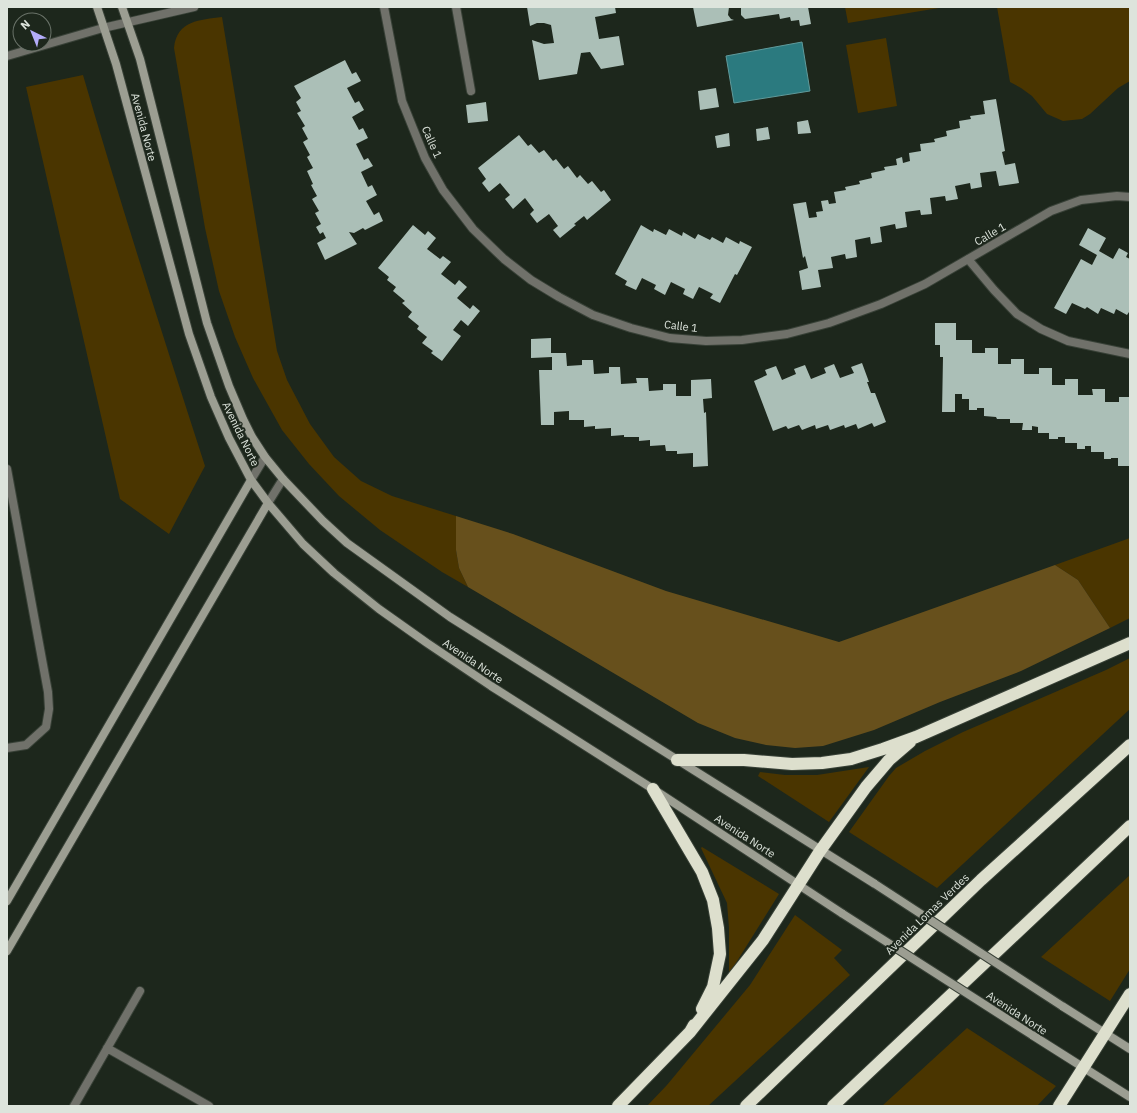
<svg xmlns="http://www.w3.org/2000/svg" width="1137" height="1113" font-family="'IBM Plex Sans',sans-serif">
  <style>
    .green { fill: #4a3500 }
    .forest { fill: #67501c }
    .water { fill: #2b7a7f; stroke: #609a9b }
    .building { fill: #abbfb7 }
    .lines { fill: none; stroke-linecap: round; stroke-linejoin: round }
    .lane-casing { stroke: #384137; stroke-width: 10 }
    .street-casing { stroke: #384137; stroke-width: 10 }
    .secondary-casing { stroke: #384137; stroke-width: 10 }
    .highway-casing { stroke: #384137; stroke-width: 14 }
    .lane { stroke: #70716a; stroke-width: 8 }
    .street { stroke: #70716a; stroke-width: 8 }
    .secondary { stroke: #9c9e92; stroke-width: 8 }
    .highway { stroke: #dddfcd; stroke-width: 12 }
    .secondary-bridge-casing { stroke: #384137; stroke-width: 10; stroke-linecap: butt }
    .secondary-bridge { stroke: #9c9e92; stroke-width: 8 }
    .labels { text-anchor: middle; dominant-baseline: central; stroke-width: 4; stroke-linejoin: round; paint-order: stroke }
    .street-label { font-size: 11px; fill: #dde4dc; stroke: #1d271c }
  </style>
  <rect width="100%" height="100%" fill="#1d271c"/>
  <path class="green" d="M845,7H945L848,23Z
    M997,7H1130V81L1118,88L1090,114L1082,119L1063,121L1047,114L1032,96L1021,88L1010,82Z
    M222,17L277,351L287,380L310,424L334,457L361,481L392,496L456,516V550L459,568L468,587L442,572L380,530L339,496L309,464L282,430L253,378L235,337L219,291L205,228L174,48C177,20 200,20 222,17Z
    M886,38L897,106L858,113L846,45Z
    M83,75C121,206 163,336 205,466L169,534L120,499L26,87Z
    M1130,538V618L1110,628L1078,580L1055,565Z
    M1130,658V709L937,888L849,832L889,776L896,768L925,751L963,732L1106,670Z
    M869,767L829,822L758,776L760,772L785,775H817Z
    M702,847L779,894L729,974V928L727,903L701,848Z
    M1130,875V969L1110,1001L1041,957Z
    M795,915L842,950L834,958L850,975L708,1106H647L667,1085L750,985Z
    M967,1028L1056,1086L1037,1106H882Z"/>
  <path class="forest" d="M456,516L513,534L666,591L839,642L1055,565L1078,580L1110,628L1021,671L940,702L874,730L823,746L795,748L766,745L735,738L698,723L468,587L459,568L456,550Z"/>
  <path class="water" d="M802,42L810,91L734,103L726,56Z"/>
  <path class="building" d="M527,7H615L616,13L595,17L599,39L619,36L624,65L601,69L590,52L581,53L577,74L539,80L532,40L544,44L554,43L551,25L544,23H537L530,26Z
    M693,7H729L728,15L731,19L734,20L697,27Z
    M741,7H808L811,24L800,26L799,20L791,21L790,17L780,19L779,14L745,19L741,15Z
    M345,60L352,74L356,72L361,81L347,88L355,103L359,101L364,110L352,117L359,130L363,128L368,138L356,144L364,160L368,158L373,166L361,172L368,187L372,185L377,195L366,201L374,215L379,212L383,221L365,230L363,228L354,233L349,232L357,244L325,260L317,243L326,238L323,232L320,234L316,227L321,224L315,213L319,211L312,199L317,196L311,185L313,184L307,171L313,168L307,157L310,155L303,142L308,139L302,128L305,126L297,113L301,111L296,102L301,98L294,86Z
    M716,88L719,107L700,110L698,91Z
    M996,99L1005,151L1002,152L1005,165L1015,163L1019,183L999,186L996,171L980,173L982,187L971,189L970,183L955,186L958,199L946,201L945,196L930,198L932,214L921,215L920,210L905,212L907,227L896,229L895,224L880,227L882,242L871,244L870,237L855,240L857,257L846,259L845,254L831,257L833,268L818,270L821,287L802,290L799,271L808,268L805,256L803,258L793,204L806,202L809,218L817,217L816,212L823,211L821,201L828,200L829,204L836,203L834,192L846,190L845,187L860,184L859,181L872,178L871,173L885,170L884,167L897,165L896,159L902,157L903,163L910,161L909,153L921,151L920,144L935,142L934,139L947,136L946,131L960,128L959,121L971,119L970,116L985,114L983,101Z
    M486,102L488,121L468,123L466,105Z
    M808,120L811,133L798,134L797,122Z
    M768,127L770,139L757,141L756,129Z
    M729,133L730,146L717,148L715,136Z
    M519,135L528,146L531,144L539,153L544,150L553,161L556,159L564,169L568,166L577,178L580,175L588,184L592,181L601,192L604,190L611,200L587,220L584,216L574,224L576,225L560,238L553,230L558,226L549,214L537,223L530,214L534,210L525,198L513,209L505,199L510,195L500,183L489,192L482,183L486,179L478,168Z
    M413,225L425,235L428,231L436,238L427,249L440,259L443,256L451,262L441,274L455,285L459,280L467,287L457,298L470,309L473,305L480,311L468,326L461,320L453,330L461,336L442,361L431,353L433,351L422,343L427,337L417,329L419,326L408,317L412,312L402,303L405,301L393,291L396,287L387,280L389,277L378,268Z
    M641,225L653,232L654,229L666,235L669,229L682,236L683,232L695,239L698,234L710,240L712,237L723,243L726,237L739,244L740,241L752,247L737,275L735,274L720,303L710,298L713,294L699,287L693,299L683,294L685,289L671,282L665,295L654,289L656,285L642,278L636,290L625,285L627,281L615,274Z
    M1088,228L1106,238L1099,251L1113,259L1119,248L1128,253L1126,257L1130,259V313L1129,312L1127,315L1116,309L1114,314L1101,308L1098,314L1087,307L1085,309L1072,303L1066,314L1054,308L1081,259L1092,265L1097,255L1079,245Z
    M935,323H956V340H972V353H985V348H998V364H1011V359H1024V374H1039V368H1052V385H1065V379H1078V395H1093L1092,389H1105V402H1119V397H1130V466H1118V458H1111V459H1104V452H1091V446H1085V449H1077V443H1065V437H1058V439H1049V433H1038V427L1032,426V430H1022L1023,423H1010V419H997L996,417L984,416V408H977V410H969V399H962V394H955V412H942L943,357H940V345H935Z
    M551,338V353H566L567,366L582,365V360H593L594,374L609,373V367H620L621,384L637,383L636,378H648L649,391L663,390V384H676V396H691V380L711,379L712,398L703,399L704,413L706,412L708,466L693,467V453L677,454V451H666L665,445L650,446V440L639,441V437H624V435L611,436V428L595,429V426L584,427V420H569V411L554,412V425H541L539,370H552V357L531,358V339Z
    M862,363L869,382H867L871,393H875L886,422L874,427L872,423L858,429L856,424L845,428L844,425L830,430L828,425L816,429L815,425L802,430L799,425L788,429L786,426L773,431L754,381L767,375L765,370L776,366L782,380L796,374L794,369L805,365L811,379L826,373L824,368L834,364L840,378L854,373L851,367Z"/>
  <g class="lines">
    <g class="lane-casing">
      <path id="lane" d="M456,7L471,91"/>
    </g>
    <g class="street-casing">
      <path id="street" d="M384,7L402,101L425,158L443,190L473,229L504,259L531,280L559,297L593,315L631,328L670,338L706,341L742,340L787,334L829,323L881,304L925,284L1051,211L1081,200L1117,196L1130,197
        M7,56L103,28L194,7
        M968,259L994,290L1017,314L1041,329L1068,341L1130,354
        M7,469L48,692L49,709L46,727L26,745L7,748
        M251,480L265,457
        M268,503L283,479
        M107,1048L209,1106
        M74,1106L140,991"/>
    </g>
    <g class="secondary-casing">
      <path id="secondary" d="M97,7L116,64L189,334L211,397L229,438L251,480L268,503L303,544L334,573L379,609L427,643L491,686L653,789L843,914
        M122,7L140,59L207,323L229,386L243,419L252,437L265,457L283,479L323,521L347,543L450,617L875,884
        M7,901L251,480
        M7,951L268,503
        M1062,1006L1130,1049
        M1032,1035L1130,1097"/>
    </g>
    <g class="highway-casing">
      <path id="highway" d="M677,760H744L792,764L822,763L851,759L883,749L916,737L1130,643
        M653,789L702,872L713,900L718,928L720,954L713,987L702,1009
        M690,1032L763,940L820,851L866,787L889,760L910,742
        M618,1106L690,1032L694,1025
        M746,1106L981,880L1130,745
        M833,1106L1130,826
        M1059,1106L1130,994"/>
    </g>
    <use href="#lane" class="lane"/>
    <use href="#street" class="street"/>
    <use href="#secondary" class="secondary"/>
    <use href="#highway" class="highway"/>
    <g class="secondary-bridge-casing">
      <path id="secondary-bridge" d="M875,884L1062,1006
        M843,914L1032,1035"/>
    </g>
    <use href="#secondary-bridge" class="secondary-bridge"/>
  </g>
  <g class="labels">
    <g class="street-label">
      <text transform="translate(144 127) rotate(75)">Avenida Norte</text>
      <text transform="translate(432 142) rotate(66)">Calle 1</text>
      <text transform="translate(990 234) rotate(-30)">Calle 1</text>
      <text transform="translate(681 326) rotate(7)">Calle 1</text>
      <text transform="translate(241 434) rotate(64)">Avenida Norte</text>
      <text transform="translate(473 661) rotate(34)">Avenida Norte</text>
      <text transform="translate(745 836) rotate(33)">Avenida Norte</text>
      <text transform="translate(927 914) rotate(-44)">Avenida Lomas Verdes</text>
      <text transform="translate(1017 1013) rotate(33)">Avenida Norte</text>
    </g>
  </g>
  <rect width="1137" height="1113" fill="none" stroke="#dde4dc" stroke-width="16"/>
  <g transform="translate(32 32) rotate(317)"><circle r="19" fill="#1d271c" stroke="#6a7369"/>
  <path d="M0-3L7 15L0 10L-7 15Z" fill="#b3acf9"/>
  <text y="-6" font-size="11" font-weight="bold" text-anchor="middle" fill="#dde4dc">N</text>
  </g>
</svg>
